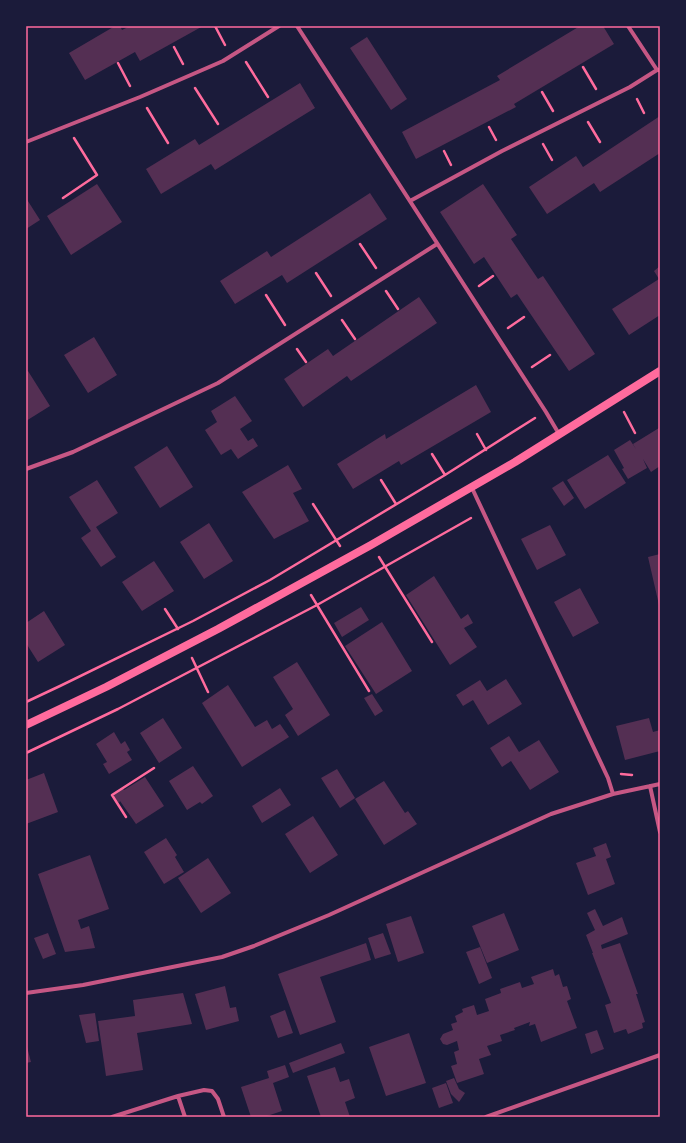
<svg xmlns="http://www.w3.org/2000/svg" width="686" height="1143" font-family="Ubuntu,sans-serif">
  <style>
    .building { fill: #542f53 }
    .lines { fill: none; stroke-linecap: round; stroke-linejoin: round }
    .path { stroke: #ff6b9d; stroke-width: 2.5 }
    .minor { stroke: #c65784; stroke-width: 4 }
    .secondary { stroke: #ff6b9d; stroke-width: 8 }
    .neatline { fill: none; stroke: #ff6b9d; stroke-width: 1.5 }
  </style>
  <rect width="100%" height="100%" fill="#1b1b3a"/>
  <path class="building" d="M115,26H120L122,30L130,26H203L140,61L135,52L85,80L69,53Z
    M580,26H603L614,44L514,104L516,107L416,159L402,132L500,80L497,76Z
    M367,37L407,99L391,110L350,48Z
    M300,83L315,108L215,170L211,164L161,194L146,169L195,139L199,145Z
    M660,116V153L600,192L594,183L547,214L529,187L576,156L583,167Z
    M97,184L122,222L71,255L47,216Z
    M483,184L517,235L511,239L538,279L543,276L595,354L569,371L517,294L511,298L484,257L474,264L440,212Z
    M370,193L387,219L287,283L282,275L235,304L220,281L267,251L271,257Z
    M26,198L40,220L26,229Z
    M660,266V315L629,335L612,309L659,279L654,271Z
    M419,297L437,323L351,381L347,376L303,407L284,379L328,349L333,356Z
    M94,337L117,375L88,393L64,355Z
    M28,371L50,406L26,421V372Z
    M476,385L491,412L401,465L399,461L353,489L337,464L385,434L386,439Z
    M235,396L252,421L240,429L248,441L253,438L258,446L238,459L231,449L221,455L205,430L217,422L211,411Z
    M659,428L660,466L651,472L643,459L647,468L628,479L622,469L624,468L614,450L630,440L636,449L633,444Z
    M167,446L193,487L160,508L134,467Z
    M608,455L626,483L585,509L567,480Z
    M288,465L302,489L293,493L309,521L274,539L242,492Z
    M97,480L118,513L96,527L116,557L101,567L81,538L91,531L69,497Z
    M563,481L574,498L564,506L552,488Z
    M209,523L233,561L204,579L180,542Z
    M550,525L566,555L537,570L521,539Z
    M660,554V605H659L648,557Z
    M154,561L174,591L142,611L122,582Z
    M434,576L461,619L468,614L473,623L464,628L477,647L450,665L406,595Z
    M580,588L599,623L573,637L554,602Z
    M361,607L369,620L342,637L334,623Z
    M44,611L65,645L38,662L26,643V623Z
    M382,622L412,671L376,694L345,646Z
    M297,662L330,715L298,736L285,715L293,709L273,677Z
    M506,679L522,704L488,725L473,700L463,706L456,695L480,680L487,691Z
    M228,685L255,727L267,720L272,729L280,724L289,737L242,767L202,703Z
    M372,694L383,711L375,716L364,698Z
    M163,718L182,748L159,763L140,733Z
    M649,718L653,732L660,730V751L625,760L616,726Z
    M114,732L121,744L125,741L130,750L127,752L132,760L109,774L103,764L107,762L96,744Z
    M509,736L519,752L539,740L559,772L530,790L511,761L502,767L490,748Z
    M193,766L213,796L202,804L200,802L187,810L169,781Z
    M337,769L355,798L340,808L321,778Z
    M44,773L58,812L26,824V780Z
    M145,777L164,806L136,824L120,801L119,803L113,795L123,788L124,790Z
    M384,781L405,813L408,811L417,824L384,845L355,799Z
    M280,788L291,805L262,823L252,806Z
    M313,816L338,855L310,873L285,834Z
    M166,838L177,855L175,857L184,872L164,884L144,852Z
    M606,843L611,857L606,859L615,884L588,895L576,863L596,856L593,848Z
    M90,855L109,909L78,920L81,929L89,926L95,948L65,952L38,874Z
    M208,858L231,893L201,913L178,878Z
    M595,909L603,926L622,917L628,934L601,945L602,949L620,943L638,994H636L645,1022L642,1023L643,1028L628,1034L626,1029L614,1033L605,1005L611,1003L592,953H593L586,935L595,930L587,913Z
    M504,913L519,950L487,963L472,926Z
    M411,916L424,953L398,962L386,924Z
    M48,933L56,954L43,959L34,938Z
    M383,933L391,954L375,959L368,938Z
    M366,943L371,960L320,977L336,1022L300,1035L278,974Z
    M480,947L492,978L479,984L466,952Z
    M553,969L555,976L559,974L563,987L567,986L571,999L567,1001L577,1028L541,1042L535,1024L529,1026L530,1022L514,1028L515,1030L500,1035L502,1041L487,1046L491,1055L479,1059L484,1074L457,1083L451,1066L457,1064L454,1052L459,1050L457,1041L447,1045L443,1044L440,1039L443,1034L453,1030L451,1024L457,1022L455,1016L463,1012L462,1009L474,1005L477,1015L489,1011L485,999L501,993L500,989L520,982L522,988L534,984L531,977Z
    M225,986L230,1008L236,1007L239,1021L206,1030L195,994Z
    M183,993L192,1024L137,1033L143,1070L106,1076L98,1021L135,1016L133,1000Z
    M285,1010L293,1033L278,1038L270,1016Z
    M95,1013L99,1041L86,1043L79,1015Z
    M597,1030L604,1049L591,1054L585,1034Z
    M409,1033L426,1083L386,1096L369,1047Z
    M26,1043L31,1062L26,1063Z
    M341,1043L345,1053L293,1073L289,1063Z
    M285,1065L289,1077L273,1083L282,1111L264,1117H251L241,1087L269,1078L267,1071Z
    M335,1067L340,1082L349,1079L355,1098L345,1102L350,1117H321L307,1076Z
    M454,1078L459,1089L465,1093L459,1102L451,1094L446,1081Z
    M446,1083L453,1103L439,1108L432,1088Z"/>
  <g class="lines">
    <path class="path" d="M215,26L225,45
      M174,47L183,64
      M246,62L268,97
      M118,63L130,86
      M583,67L596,89
      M195,88L218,124
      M542,92L553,111
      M637,99L644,113
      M147,108L168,143
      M588,122L600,142
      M489,127L496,140
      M543,144L552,160
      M444,151L451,165
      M63,198L97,175L74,138
      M360,244L376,268
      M316,273L331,296
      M479,286L493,276
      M386,291L398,309
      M266,295L285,325
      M342,320L355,339
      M508,328L524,317
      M297,349L306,362
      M532,367L550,355
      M624,412L635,433
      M477,434L486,450
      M432,454L445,475
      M381,480L396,504
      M313,504L340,546
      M379,557L432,642
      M311,595L369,691
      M165,609L178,629
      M192,658L208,692
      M26,702L60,686L193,621L270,580L445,475L535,418
      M26,753L118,709L317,605L471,518
      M621,774L632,775
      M126,817L112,795L154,768"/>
    <path class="minor" d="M297,26L546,412L559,434
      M628,26L657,70
      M26,142L140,97L223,61L279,26
      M410,201L502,151L630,87L657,70H660
      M26,469L73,452L218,383L437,244
      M472,488L608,778L613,794
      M650,786L660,832
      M26,993L83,985L222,957L254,946L329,915L551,814L613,794L660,784
      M178,1096L185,1117
      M112,1117L178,1096L204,1090L212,1091L218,1099L224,1117
      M486,1117L660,1055"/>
    <path class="secondary" d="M26,725L106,687L218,629L371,545L515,462L660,371"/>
  </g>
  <rect width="686" height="1143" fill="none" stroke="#1b1b3a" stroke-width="54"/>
  <rect x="27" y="27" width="632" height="1089" class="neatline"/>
</svg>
